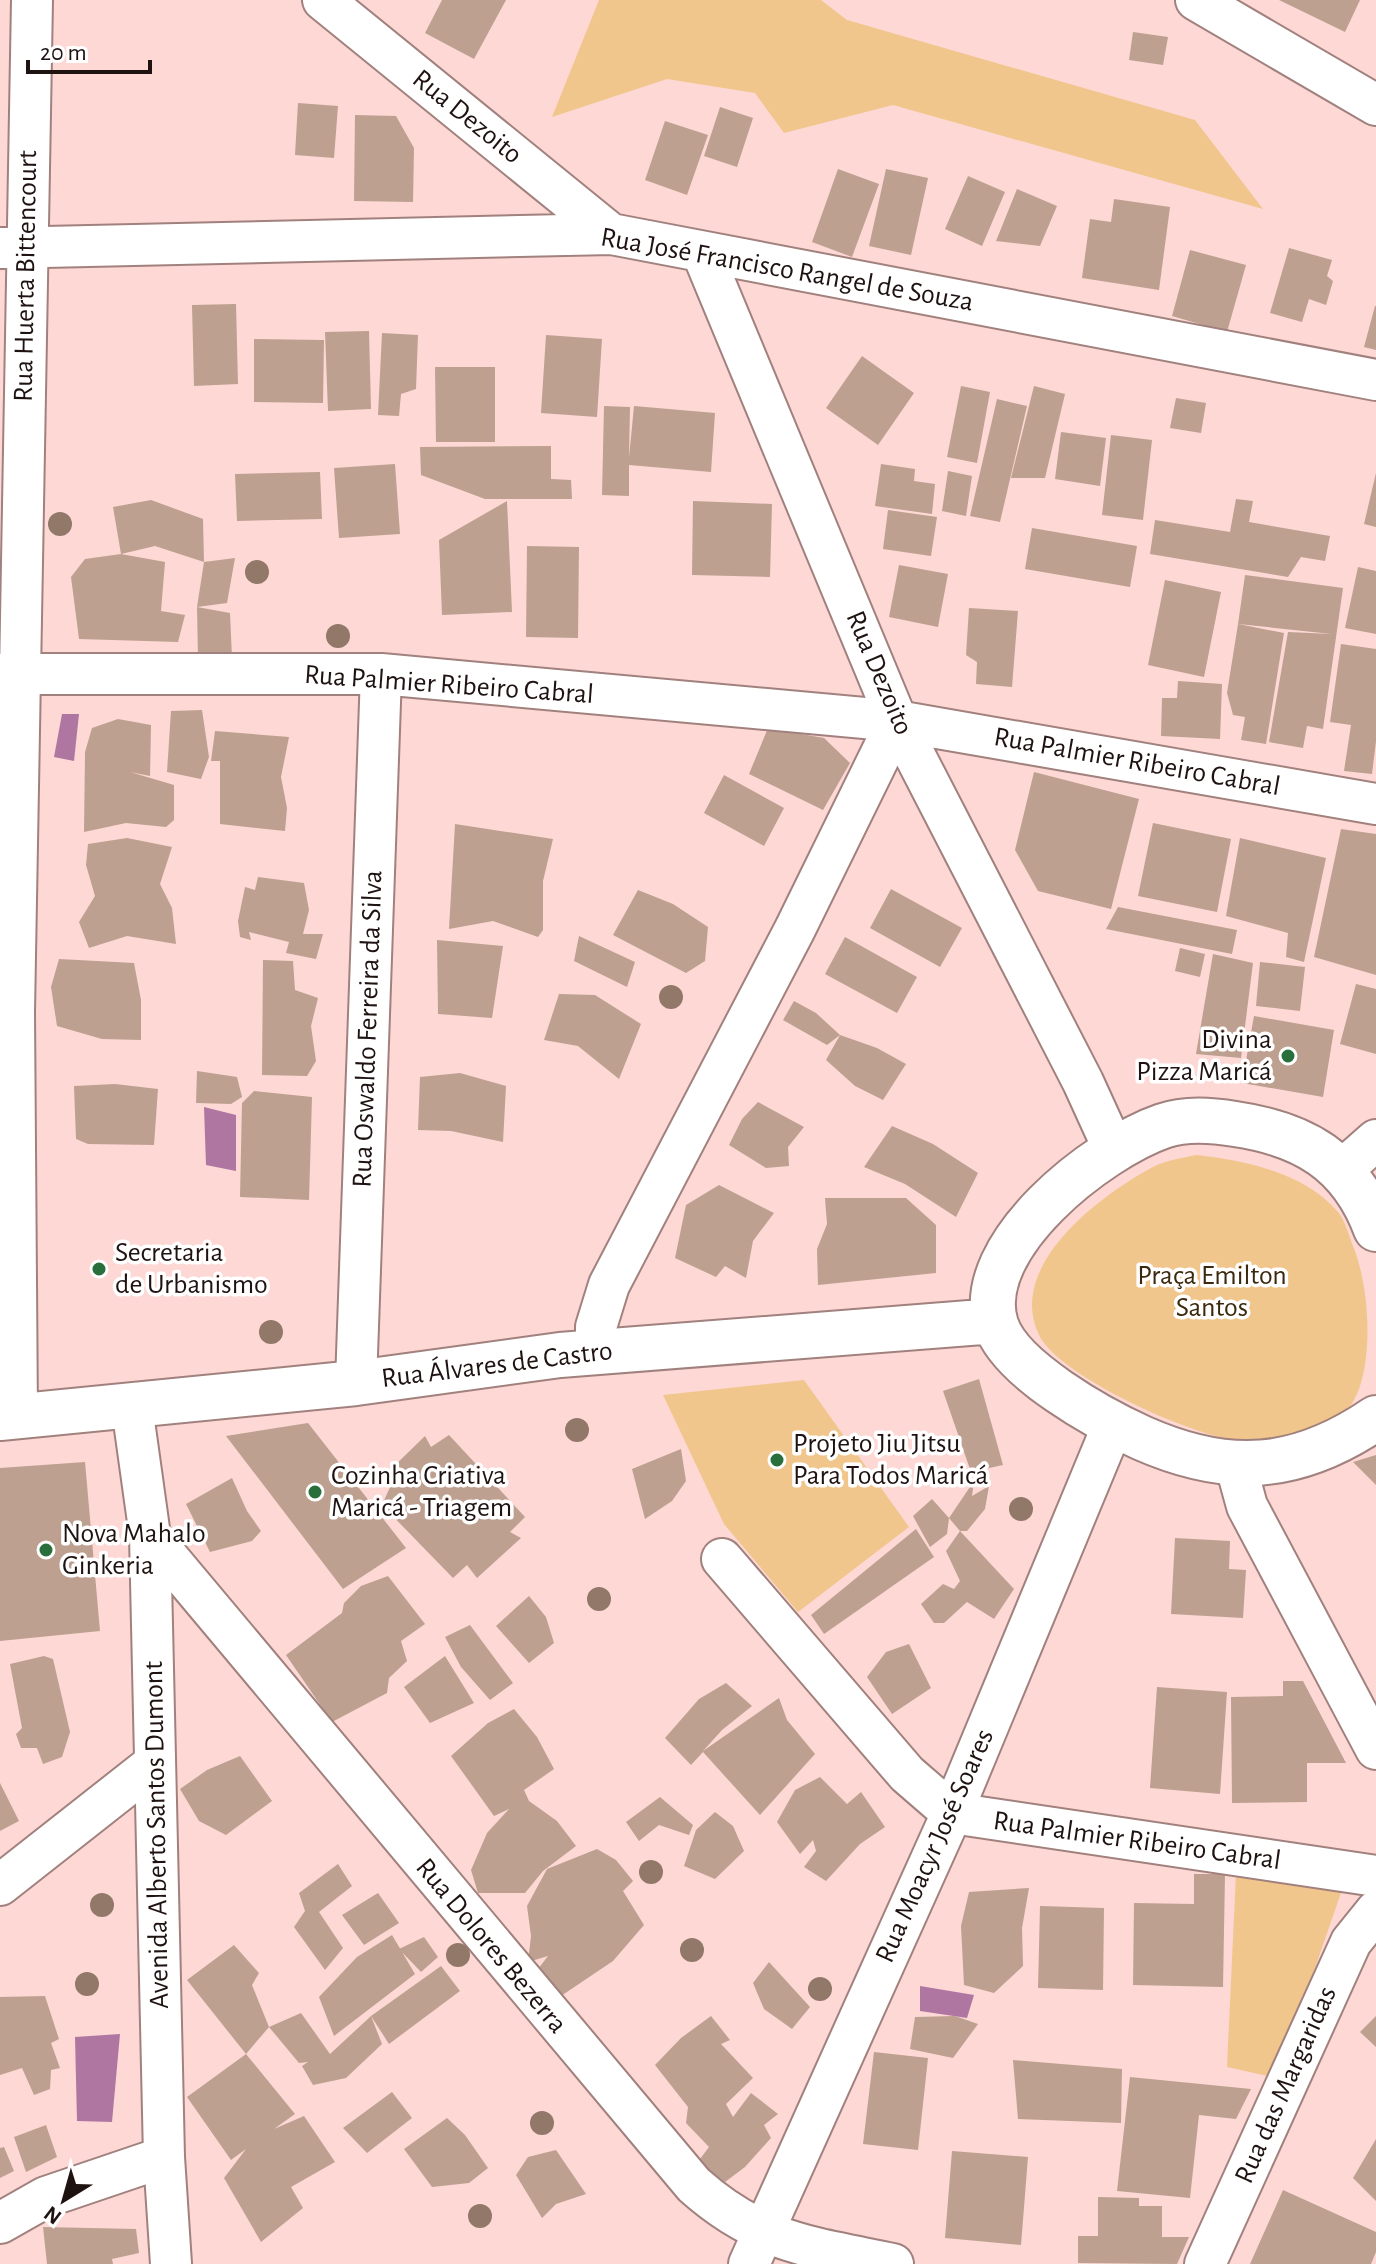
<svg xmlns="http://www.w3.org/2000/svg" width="1376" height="2264" font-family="'Alegreya Sans',sans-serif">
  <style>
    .green { fill: #f1c68c }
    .water { fill: #af76a2 }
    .building { fill: #bda090 }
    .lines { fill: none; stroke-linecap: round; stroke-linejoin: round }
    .minor-casing { stroke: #a1817d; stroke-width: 44 }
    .tertiary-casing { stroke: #a1817d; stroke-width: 48 }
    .minor { stroke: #fff; stroke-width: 40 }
    .tertiary { stroke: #fff; stroke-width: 44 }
    .tree { fill: #927868 }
    .poi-dot { fill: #286f3b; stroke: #fff; stroke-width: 3 }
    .labels { text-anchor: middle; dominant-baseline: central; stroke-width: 7; stroke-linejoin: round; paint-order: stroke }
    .street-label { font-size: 28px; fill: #1f1312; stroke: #fff }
    .poi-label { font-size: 28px; fill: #1f1312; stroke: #fff; text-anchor: start }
    .park-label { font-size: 28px; fill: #3b290e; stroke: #fff }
  </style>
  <rect width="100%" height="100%" fill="#fdd8d5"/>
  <path class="green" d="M599,0H821L847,20L1195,120L1263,209L893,105L784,133L755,93L667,79L552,117Z
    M1196,1155C1244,1160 1305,1173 1338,1212C1345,1220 1349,1236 1353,1246C1372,1292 1376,1388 1342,1415C1316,1426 1290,1439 1262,1443C1214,1448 1059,1378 1039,1335C1005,1265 1103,1193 1155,1166C1167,1160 1182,1158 1196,1155Z
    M804,1380L909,1527L798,1612L724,1524L663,1395Z
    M1236,1874L1344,1884L1277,2078L1227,2067Z"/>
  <path class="water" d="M62,714H79L74,761L54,757Z
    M204,1107L236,1115V1171L206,1165Z
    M920,1986L974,1995L967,2018L920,2011Z
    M120,2034L112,2122L77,2121L75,2037Z"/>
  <path class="building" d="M442,0H506L474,59L425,33Z
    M1279,0H1360L1345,32Z
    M1133,32L1168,37L1163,65L1129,60Z
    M298,103L338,106L334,158L295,155Z
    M720,107L753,118L737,167L704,156Z
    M355,115L396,116L414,148L413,202L354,201Z
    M665,121L708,135L687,195L645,180Z
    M838,169L879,184L852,257L812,242Z
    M886,169L928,178L911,255L869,246Z
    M968,176L1005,192L982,246L945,229Z
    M1017,189L1057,206L1040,246L996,241Z
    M1114,199L1170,207L1159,290L1082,278L1090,219L1111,222Z
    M1289,248L1332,260L1327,276L1333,281L1326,305L1309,299L1302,322L1270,313Z
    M1190,250L1246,265L1227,332L1172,316Z
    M236,304L238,384L194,386L192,305Z
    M1375,306H1376V350L1364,347Z
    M369,331L371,409L328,411L325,332Z
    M382,333L418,335L416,389L401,394L399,416L378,415Z
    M546,335L602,339L597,417L541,413Z
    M254,339L324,340L323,403L254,402Z
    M862,356L914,393L878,445L826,408Z
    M435,367H495V442H436Z
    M961,386L990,392L977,463L947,457Z
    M1034,386L1065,394L1045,478H1011Z
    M1176,398L1206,403L1201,433L1170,428Z
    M997,399L1027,406L1000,522L970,516Z
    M604,406L630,407L629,458L634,406L715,413L711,472L629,465V496L602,495Z
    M1061,432L1106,438L1100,486L1055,479Z
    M1111,435L1152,440L1143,520L1102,515Z
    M551,446V479L571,480L572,499H485L421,475L420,447Z
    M395,464L400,534L339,538L334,468Z
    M881,464L915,469L914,481L935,484L932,514L875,506Z
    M948,471L972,476L966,516L942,511Z
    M320,472L322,519L237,521L235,474Z
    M1376,473V527L1364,524Z
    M1236,499L1253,501L1249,522L1330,536L1325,561L1301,557L1288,577L1150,554L1155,520L1230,532Z
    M151,500L203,519L204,562L155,546L121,554L113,507Z
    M507,501L512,612L442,615L439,540Z
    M693,501L772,504L770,577L692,575Z
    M888,510L937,517L931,556L883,549Z
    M1032,528L1137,546L1130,587L1025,569Z
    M527,546L579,547L578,638L526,637Z
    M121,554L165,562L161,611L185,615L178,642L79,639L71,577L85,559Z
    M235,558L227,603L197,607L230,613L232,658H198L197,607L204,562Z
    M899,565L948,574L938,627L889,617Z
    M1358,567L1376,571V634L1345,628Z
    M1245,575L1343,588L1323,729L1307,726L1303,748L1269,742L1288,632L1332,634L1238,624Z
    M1165,580L1221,592L1204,677L1148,665Z
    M969,608L1018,611L1012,687L976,684L977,662L966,655Z
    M1238,624L1284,633L1266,744L1241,740L1245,717L1233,715L1227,693Z
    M1341,644L1376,649V741L1372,774L1344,771L1351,725L1330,722Z
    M1178,681L1222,684L1220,739L1161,736L1162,698H1177Z
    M202,710L209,757L201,779L167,772L171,711Z
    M118,719L151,725L150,776L130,772L174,785V820L166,827L126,823L84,832L85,752L92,728Z
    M768,728L824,738L850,763L823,810L749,774Z
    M215,731L289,737L281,777L287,808L285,831L220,824V761H211Z
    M1034,772L1139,799L1111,909L1038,891L1015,850Z
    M724,775L784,808L764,846L704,813Z
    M1153,823L1231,839L1217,912L1138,896Z
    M455,824L553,839L543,881V930L538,937L493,921L449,929Z
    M1341,829L1376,834V975L1314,957Z
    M127,838L172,847L160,884L172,908L176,944L127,936L89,948L79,922L95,896L86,865L88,844Z
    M1240,838L1326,858L1304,962L1286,957L1288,933L1226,916Z
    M258,877L304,883L309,910L303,934H323L316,959L286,953L289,942L249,932L251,940L240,937L238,921L245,887L255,890Z
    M891,889L962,928L940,967L870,928Z
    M638,890L673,904L708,927L705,961L686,973L613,935Z
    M1118,907L1237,930L1232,954L1106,929Z
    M579,936L635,962L627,987L574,961Z
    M845,937L917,977L897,1013L825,974Z
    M437,940L503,946L492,1018L438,1014Z
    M1180,948L1205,954L1200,977L1175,971Z
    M1213,954L1253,963L1241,1058L1196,1054Z
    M59,959L134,963L141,1000V1040L102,1039L57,1026L51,987Z
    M263,960L293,961L295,990L318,998L311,1026L316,1061L307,1076L262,1075Z
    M1260,962L1305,967L1300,1011L1256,1006Z
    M1356,984L1376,989V1054L1340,1044Z
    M559,994L595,995L641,1024L619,1079L578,1046L544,1040Z
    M794,1001L816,1013L840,1035L827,1045L783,1020Z
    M1254,1016L1334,1030L1323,1097L1242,1083Z
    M840,1035L877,1048L906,1064L883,1100L855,1086L826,1060Z
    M197,1071L237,1077L242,1097L231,1104L196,1103Z
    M460,1073L506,1086L503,1142L451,1131L418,1130L420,1077Z
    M115,1084L158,1089L154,1145L88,1144L76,1139L74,1086Z
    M254,1091L312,1097L309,1200L240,1197L242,1103Z
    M758,1102L804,1127L788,1147L789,1166L766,1168L729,1145L742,1119Z
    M892,1126L933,1144L978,1173L956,1217L905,1184L864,1167Z
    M719,1185L774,1213L753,1241L746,1278L725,1266L716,1277L675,1258L686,1205Z
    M825,1198H906L936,1225V1273L818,1285L817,1249L827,1224Z
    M979,1379L1003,1465L971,1472L943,1391Z
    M308,1423L406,1548L343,1589L226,1436Z
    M449,1435L525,1517L510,1532L521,1538L477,1578L467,1565L453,1578L382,1505L391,1485L383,1477L425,1436L431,1447Z
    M681,1449L686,1481L672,1501L645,1519L632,1469Z
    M1376,1455V1485L1353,1462Z
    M85,1462L100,1631L0,1641V1468Z
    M232,1478L247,1511L261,1531L252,1541L210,1552L186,1504Z
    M974,1481L972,1496L989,1486L985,1509L967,1531H960L1014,1589L994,1619L967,1602L944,1623H934L921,1604L943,1584L954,1589L960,1581L946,1551L960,1531L949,1518Z
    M932,1499L949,1518L947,1534L930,1547L913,1516Z
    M916,1529L934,1557L824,1634L811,1615Z
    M1175,1538L1230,1541L1229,1569L1246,1570L1243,1618L1171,1614Z
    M388,1576L425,1624L401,1641L407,1661L389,1678L387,1693L332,1722L286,1655L342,1613L344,1603L361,1586Z
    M529,1596L546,1617L554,1643L529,1663L496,1626Z
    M470,1625L513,1683L490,1700L461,1667L445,1637Z
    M909,1644L931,1688L892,1714L867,1677L886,1652Z
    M44,1656L53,1659L70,1732L62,1757L43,1764L37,1748H21L16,1734L22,1728L10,1664Z
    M445,1656L474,1703L430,1723L404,1687Z
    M1283,1681H1303L1346,1763H1307V1802L1232,1803L1231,1697L1283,1696Z
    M726,1683L752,1706L722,1730L703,1751L779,1698L787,1720L815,1754L760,1815L703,1752L691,1765L665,1738L699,1699Z
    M1157,1687L1227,1692L1220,1794L1150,1788Z
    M514,1709L537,1737L554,1769L524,1790L529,1801L557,1821L576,1846L543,1871L525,1893H478L471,1870L487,1833L509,1809L494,1816L451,1756L488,1723Z
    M240,1756L272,1801L226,1835L199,1821L180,1789L207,1770Z
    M820,1777L847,1804L861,1792L885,1827L860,1844L826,1881L804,1867L816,1851L813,1840L800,1854L777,1822L795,1790Z
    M0,1783L19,1821L0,1831Z
    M660,1797L693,1825L689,1835L659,1825L639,1841L626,1822Z
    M715,1812L733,1826L744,1851L715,1879L684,1866L696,1830Z
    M597,1849L616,1860L633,1881L623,1891L644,1925L613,1961L558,1998L535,1973L548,1956L528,1962L531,1936L527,1906L547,1869Z
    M338,1864L352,1886L319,1912L343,1948L325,1970L294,1927L305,1911L299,1893Z
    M1194,1874H1225L1223,1987L1133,1985L1134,1903L1194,1904Z
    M1029,1888L1022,1928L1023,1966L994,1993L964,1985L961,1926L969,1892Z
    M378,1893L399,1923L364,1945L342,1915Z
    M1040,1906L1104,1908L1103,1990L1038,1988Z
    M392,1935L415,1974L334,2036L319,1997L357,1957Z
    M424,1937L438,1957L421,1972L399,1949Z
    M234,1945L259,1973L252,1985L269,2027L246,2054L187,1980Z
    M769,1962L810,2007L792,2029L764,2009L753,1983Z
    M441,1966L460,1991L389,2044L371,2016Z
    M45,1996L59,2039L51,2043L60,2068L51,2070L50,2089L34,2095L22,2068L0,2075V1997Z
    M301,2013L330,2054L371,2016L382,2044L346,2078L313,2085L302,2066L308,2062L299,2063L269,2027Z
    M711,2016L730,2040L721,2044L753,2078L726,2104L733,2117L751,2093L778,2114L764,2125L771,2138L745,2167L725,2182L697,2163L709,2147L686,2123L688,2107L655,2065L681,2038Z
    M955,2016L978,2024L953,2058L910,2049L915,2017Z
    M1376,2016V2047L1360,2032Z
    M874,2052L928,2058L918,2150L863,2144Z
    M246,2054L295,2114L274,2129L304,2116L335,2162L291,2187L303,2208L261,2242L224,2178L246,2149L231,2160L187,2097Z
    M1013,2060L1122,2069L1121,2123L1018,2119Z
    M1130,2077L1251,2089L1236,2119L1199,2115L1190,2198L1117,2191Z
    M392,2092L412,2118L367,2153L343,2128Z
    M447,2118L465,2135L488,2168L469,2183L432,2187L404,2149Z
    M46,2125L57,2157L26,2172L14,2137Z
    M1376,2139V2201L1353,2178Z
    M4,2147L14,2171L0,2178V2148Z
    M556,2150L586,2194L556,2204L542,2218L516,2175L528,2157Z
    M952,2151L1028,2157L1021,2245L945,2238Z
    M1283,2190L1376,2232V2252L1371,2264H1250Z
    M1098,2197L1139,2198V2206H1162V2237H1189L1177,2264L1078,2263V2236H1098Z
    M43,2227L136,2229L139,2253L112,2259L113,2264H47Z"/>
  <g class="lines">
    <g class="minor-casing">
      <path id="minor" d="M323,0L611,234
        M1196,0L1376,105
        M0,248L611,234L1376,380
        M702,252L897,721L1083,1082L1114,1150
        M0,674H381L897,721L1376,804
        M1342,1170L1376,1140
        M596,1352V1327L609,1285L795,929L897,721
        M356,1383L381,674
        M132,1407L150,1536L164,2157L171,2264
        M17,1416L14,1012L32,0
        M1236,1466L1247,1506L1376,1749
        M150,1536L694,2185C759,2243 811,2247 893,2264
        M722,1559L907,1774L952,1813L1376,1876
        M0,1885L155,1763
        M0,2223L46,2197L164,2157
        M749,2264L952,1813L1113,1425
        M1205,2264L1351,1942L1376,1911"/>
    </g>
    <g class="tertiary-casing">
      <path id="tertiary" d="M1376,1229C1351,1161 1303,1134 1235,1124C1211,1120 1186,1118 1163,1126C1099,1148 971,1246 996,1325C1011,1370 1100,1419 1142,1438C1228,1476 1297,1472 1376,1418
        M0,1418L356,1383L560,1355L995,1321"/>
    </g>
    <use href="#minor" class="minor"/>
    <use href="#tertiary" class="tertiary"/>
  </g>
  <g class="tree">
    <circle cx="60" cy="524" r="12"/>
    <circle cx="257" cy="572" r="12"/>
    <circle cx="338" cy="636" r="12"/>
    <circle cx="671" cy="997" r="12"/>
    <circle cx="271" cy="1332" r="12"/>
    <circle cx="577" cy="1430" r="12"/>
    <circle cx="1021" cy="1509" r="12"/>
    <circle cx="599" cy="1599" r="12"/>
    <circle cx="651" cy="1872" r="12"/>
    <circle cx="102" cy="1905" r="12"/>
    <circle cx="692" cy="1950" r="12"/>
    <circle cx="458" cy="1955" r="12"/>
    <circle cx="87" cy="1984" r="12"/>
    <circle cx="820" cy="1989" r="12"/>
    <circle cx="542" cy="2123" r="12"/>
    <circle cx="480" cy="2216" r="12"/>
  </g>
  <g class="poi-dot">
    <circle cx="1288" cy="1056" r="8"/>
    <circle cx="99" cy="1269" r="8"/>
    <circle cx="777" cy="1460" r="8"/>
    <circle cx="315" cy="1492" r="8"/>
    <circle cx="46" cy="1550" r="8"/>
  </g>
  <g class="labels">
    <g class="street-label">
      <text transform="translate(467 117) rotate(39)">Rua Dezoito</text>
      <text transform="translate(787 270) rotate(10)">Rua José Francisco Rangel de Souza</text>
      <text transform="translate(26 276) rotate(-89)">Rua Huerta Bittencourt</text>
      <text transform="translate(879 673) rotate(67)">Rua Dezoito</text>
      <text transform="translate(449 685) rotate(4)">Rua Palmier Ribeiro Cabral</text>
      <text transform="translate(1137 762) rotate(10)">Rua Palmier Ribeiro Cabral</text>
      <text transform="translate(368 1029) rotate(-88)">Rua Oswaldo Ferreira da Silva</text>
      <text transform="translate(497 1365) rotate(-7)">Rua Álvares de Castro</text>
      <text transform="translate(157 1835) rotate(-91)">Avenida Alberto Santos Dumont</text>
      <text transform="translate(1137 1841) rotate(8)">Rua Palmier Ribeiro Cabral</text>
      <text transform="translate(935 1846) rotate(-66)">Rua Moacyr José Soares</text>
      <text transform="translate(491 1946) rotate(50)">Rua Dolores Bezerra</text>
      <text transform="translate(1286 2085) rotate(-66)">Rua das Margaridas</text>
    </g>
    <g class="poi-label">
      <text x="1272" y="1040" text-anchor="end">Divina<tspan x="1272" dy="32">Pizza Maricá</tspan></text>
      <text x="115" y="1253">Secretaria<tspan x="115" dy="32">de Urbanismo</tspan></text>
      <text x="793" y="1444">Projeto Jiu Jitsu<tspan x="793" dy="32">Para Todos Maricá</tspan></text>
      <text x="331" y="1476">Cozinha Criativa<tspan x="331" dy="32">Maricá - Triagem</tspan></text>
      <text x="62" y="1534">Nova Mahalo<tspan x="62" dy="32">Ginkeria</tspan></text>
    </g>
    <g class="park-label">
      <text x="1212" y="1276">Praça Emilton<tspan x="1212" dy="32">Santos</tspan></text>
    </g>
  </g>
  <g transform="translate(64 2200) rotate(217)" stroke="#ffffff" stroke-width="6" paint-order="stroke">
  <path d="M0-6L14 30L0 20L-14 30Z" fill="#1f1312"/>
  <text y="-12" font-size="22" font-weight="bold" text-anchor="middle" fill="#1f1312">N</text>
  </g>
  <path d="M28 60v12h122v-12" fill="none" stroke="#1f1312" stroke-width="4"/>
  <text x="40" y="60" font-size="24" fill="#1f1312" stroke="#ffffff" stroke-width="6" paint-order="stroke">20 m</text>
</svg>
